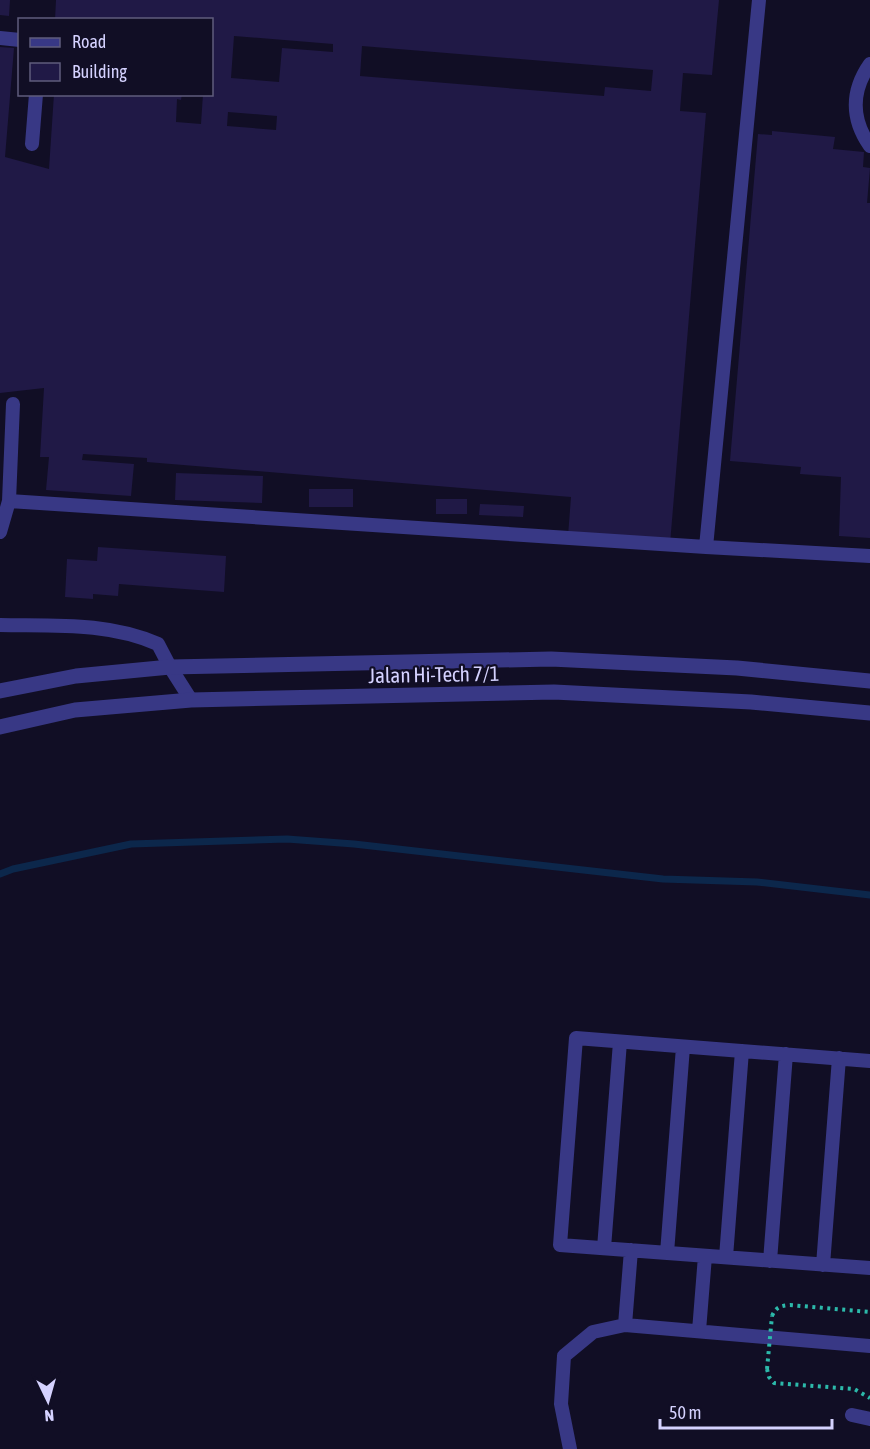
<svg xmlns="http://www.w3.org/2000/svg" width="870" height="1449" font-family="'Asap Condensed',sans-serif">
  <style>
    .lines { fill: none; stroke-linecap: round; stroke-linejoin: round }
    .stream { stroke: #0c274b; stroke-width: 7 }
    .building { fill: #201946; fill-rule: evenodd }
    .path { stroke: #2cb9aa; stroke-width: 4; stroke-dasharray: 3 4.5; stroke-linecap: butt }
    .service { stroke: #383885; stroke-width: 14 }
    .minor { stroke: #383885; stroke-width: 15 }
    .path-bridge { stroke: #2cb9aa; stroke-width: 4; stroke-dasharray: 3 4.5; stroke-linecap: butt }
    .labels { text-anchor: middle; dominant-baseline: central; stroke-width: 4.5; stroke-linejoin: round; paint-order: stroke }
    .street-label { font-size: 21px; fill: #d5d2ff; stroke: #110e25 }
  </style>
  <rect width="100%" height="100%" fill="#110e25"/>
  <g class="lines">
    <path class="stream" d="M0,874L13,869L131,844L287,839L354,844L663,879L757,882L870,895"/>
  </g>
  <path class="building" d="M0,0H10L9,16L0,15Z
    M56,0H719L712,75L683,73L680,111L706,113L670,544L568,536L571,497L147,462V458L83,454L82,460L134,464L131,496L46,490L49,457H40L44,388L0,393V47L14,48L5,157L49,169L54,94H182L181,100L177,99L176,122L201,124L203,94H212V20H55ZM234,36L333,44V52L282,48L279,82L231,78ZM362,46L653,70L651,91L605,87L604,96L360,76ZM228,112L277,116L276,130L227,126Z
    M772,131L835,137L833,149L864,152L863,167L870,168L867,203H870V538L839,536L841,477L800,474L801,467L730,461L758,134L772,135Z
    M176,473L263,476L262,503L175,500Z
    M309,489H353V507H309Z
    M436,499H467V514H436Z
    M480,504L524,506L523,517L479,515Z
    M98,547L226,556L224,592L119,584L118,596L93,594V599L65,597L67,559L97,561Z"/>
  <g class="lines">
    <path class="path" d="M772,1316C776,1307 780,1306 790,1305L870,1312
      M767,1369L769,1377L774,1383L854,1389L870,1398"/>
    <path class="service" d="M0,38L20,40
      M870,64C851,91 851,119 870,146
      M32,144L36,94
      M9,501L706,547L870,556
      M0,532L9,501L13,404
      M706,547L759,0
      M0,625C54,626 108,622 158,644L170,667L191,700
      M870,1061L576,1038L560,1245L870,1268
      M604,1248L620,1042
      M667,1253L683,1047
      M726,1257L742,1051
      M770,1261L786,1054
      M823,1265L839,1058
      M625,1325L631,1250
      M699,1331L705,1256
      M852,1415L870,1419
      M570,1449L561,1404L564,1356L593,1332L625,1325L870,1346"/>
    <path class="minor" d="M0,691L76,676L170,667L551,659L737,668L870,681
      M0,727L75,710L191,700L554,692L751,702L870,713"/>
    <path class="path-bridge" d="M767,1369L772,1316"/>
  </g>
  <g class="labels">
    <g class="street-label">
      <text transform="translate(434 674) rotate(-1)">Jalan Hi-Tech 7/1</text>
    </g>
  </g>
  <rect x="18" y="18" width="195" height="78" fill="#110e25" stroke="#5f5c7c" stroke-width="1.5"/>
  <rect x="30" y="38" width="30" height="9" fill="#383885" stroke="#5f5c7c" stroke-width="1.5"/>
  <text x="72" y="48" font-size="18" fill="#d5d2ff">Road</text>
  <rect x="30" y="63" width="30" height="18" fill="#201946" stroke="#5f5c7c" stroke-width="1.5"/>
  <text x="72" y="78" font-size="18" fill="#d5d2ff">Building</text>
  <g transform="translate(48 1401) rotate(175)" stroke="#110e25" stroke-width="4.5" paint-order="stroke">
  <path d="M0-4.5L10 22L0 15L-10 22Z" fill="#d5d2ff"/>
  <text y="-9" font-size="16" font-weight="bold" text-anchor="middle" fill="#d5d2ff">N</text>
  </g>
  <path d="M660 1419v9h172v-9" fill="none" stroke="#d5d2ff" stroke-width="3"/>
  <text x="669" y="1419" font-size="18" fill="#d5d2ff" stroke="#110e25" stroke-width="4.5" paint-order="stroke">50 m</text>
</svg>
